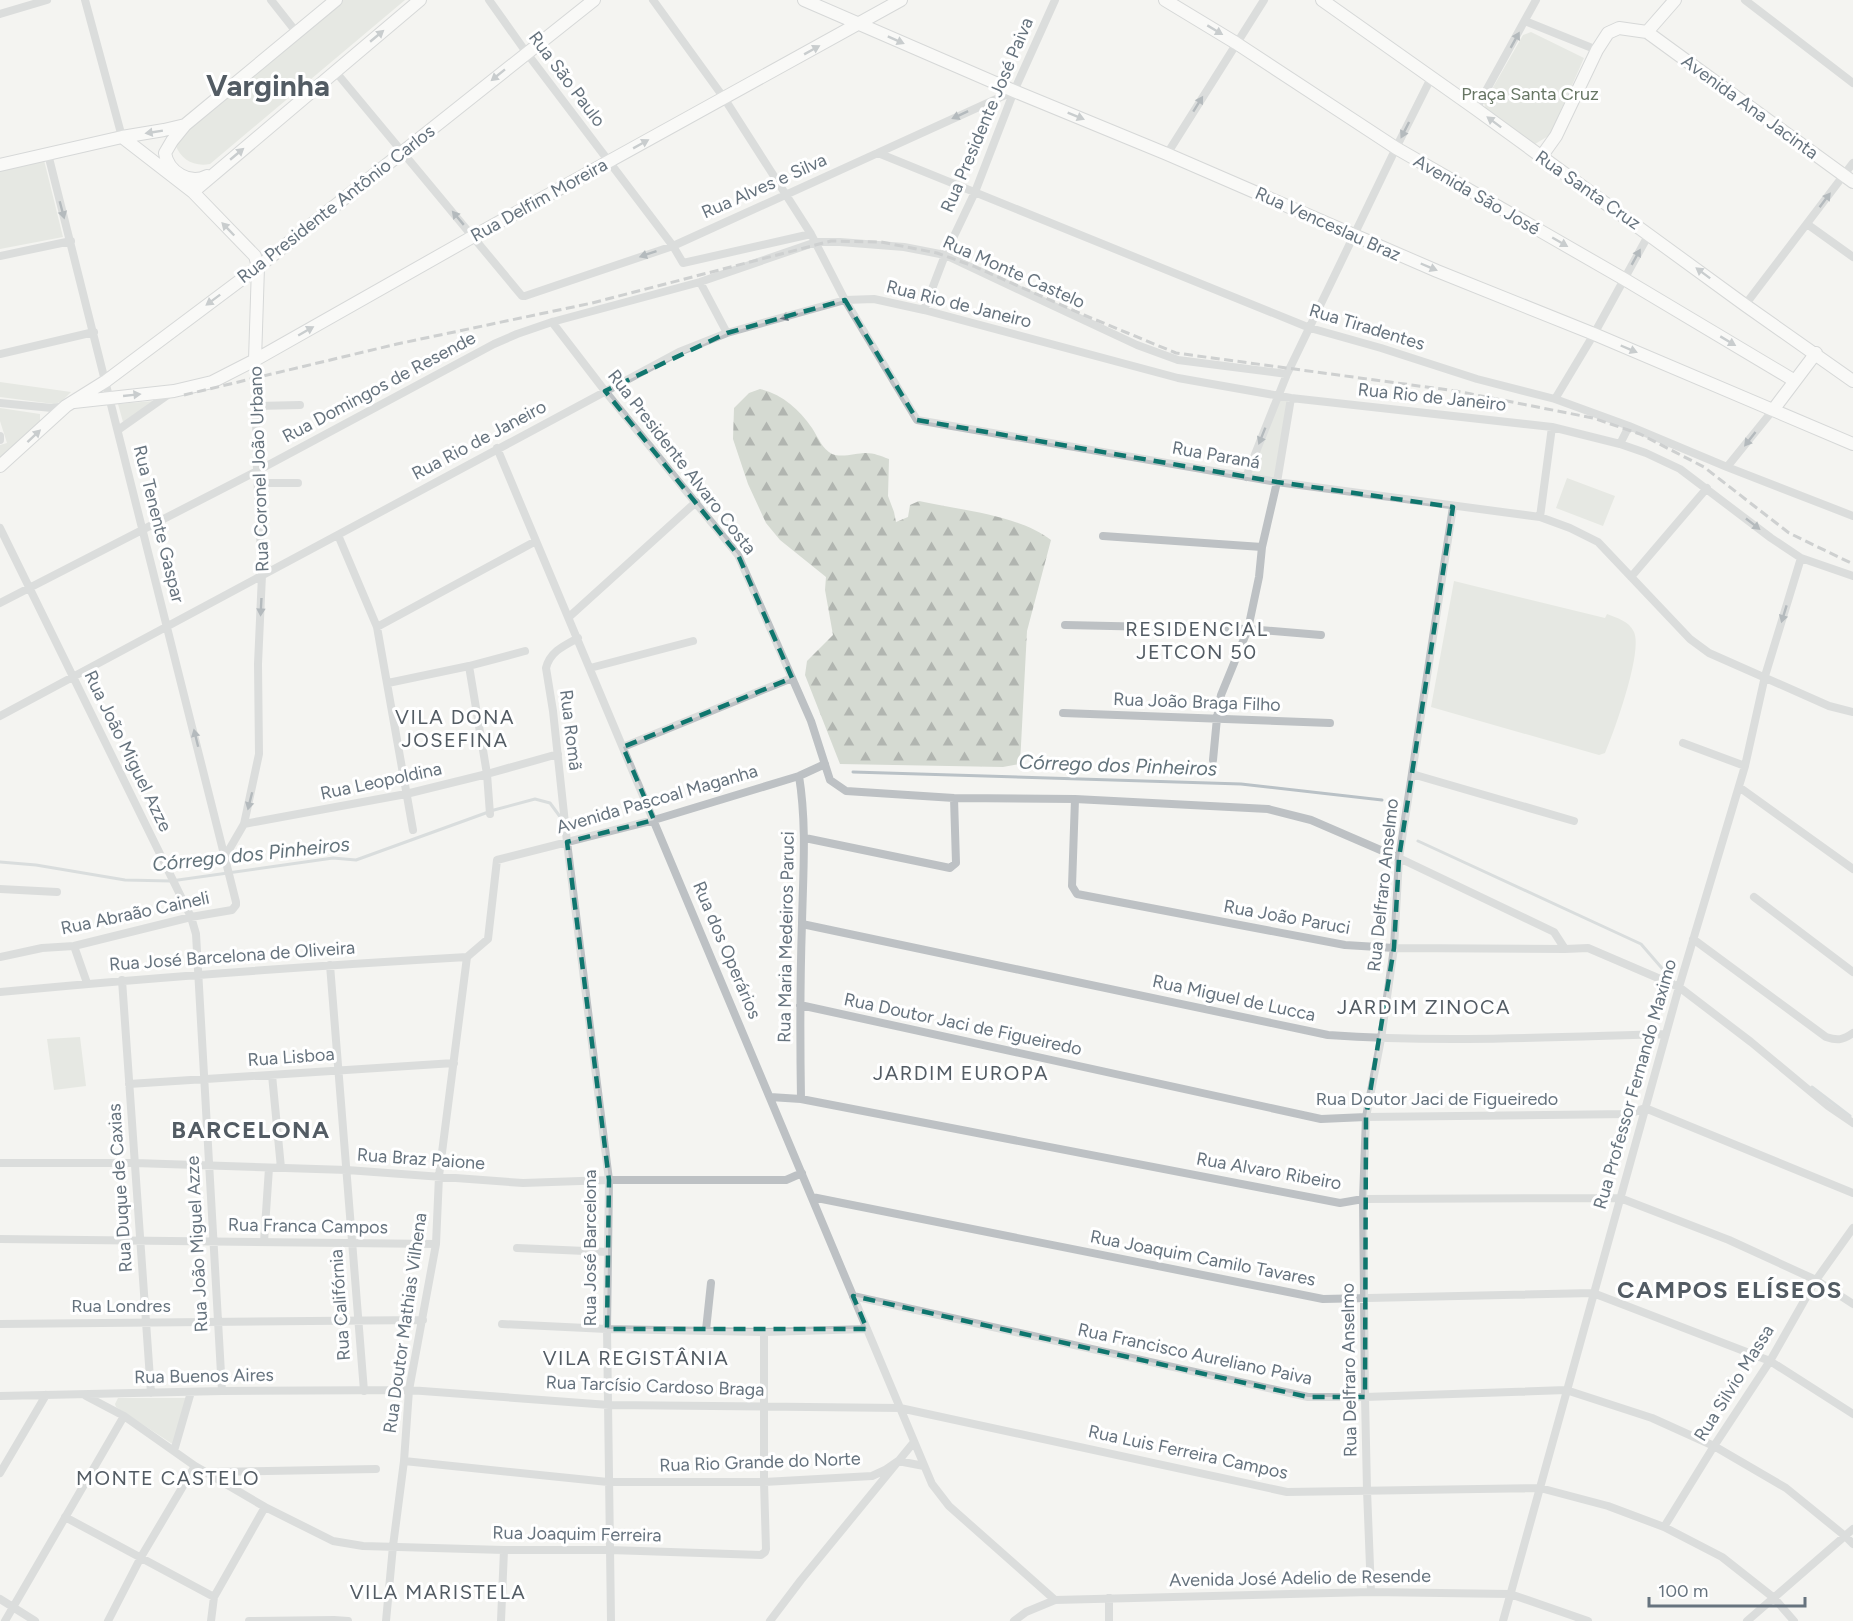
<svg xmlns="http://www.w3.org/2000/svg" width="1853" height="1621" font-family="Figtree,sans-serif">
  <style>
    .green { fill: #d5dad2 }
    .forest { fill: url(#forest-firs) }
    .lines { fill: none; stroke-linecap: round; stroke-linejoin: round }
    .stream { stroke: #b9c1c6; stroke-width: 3 }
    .secondary-casing { stroke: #b2b6ba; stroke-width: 14 }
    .street { stroke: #bdc1c4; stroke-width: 8 }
    .secondary { stroke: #fff; stroke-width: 12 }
    .rail { stroke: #9fa4a9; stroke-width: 3; stroke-dasharray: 9 4.5; stroke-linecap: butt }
    .oneway { fill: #949da5 }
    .oneway2 { fill: #66737e }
    .marked { fill: none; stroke: #0f766e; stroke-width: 4.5; stroke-dasharray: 12 8; stroke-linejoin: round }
    .labels { text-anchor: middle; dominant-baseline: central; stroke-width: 6; stroke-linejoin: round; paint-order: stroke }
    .street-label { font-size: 18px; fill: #66737e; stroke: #fff }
    .park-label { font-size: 18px; fill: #677664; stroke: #fff }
    .neighbourhood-label { font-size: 20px; letter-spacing: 1.5px; fill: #535c64; stroke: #fff }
    .water-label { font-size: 20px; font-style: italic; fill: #63737b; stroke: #fff }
    .district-label { font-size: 24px; font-weight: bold; letter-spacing: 1.5px; fill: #535c64; stroke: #fff }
    .town-label { font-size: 30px; font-weight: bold; fill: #535c64; stroke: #fff }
  </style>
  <defs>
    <pattern id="forest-firs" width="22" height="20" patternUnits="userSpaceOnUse" patternTransform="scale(1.5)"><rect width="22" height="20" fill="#d5dad2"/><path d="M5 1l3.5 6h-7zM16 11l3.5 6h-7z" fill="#b1b5b0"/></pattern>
  </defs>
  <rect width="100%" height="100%" fill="#f4f4f1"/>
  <path class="green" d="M343,0H405L210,164C194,167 181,160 175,144L183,131Z
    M1531,32L1584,58L1550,135L1535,144L1487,113L1484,103L1523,35Z
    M43,156L63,237L0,249V167Z
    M0,382L71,392L61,402L54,404L0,397Z
    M1280,399L1288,400L1274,480L1250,475Z
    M166,400L123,422L118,404Z
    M0,408L40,414V423L0,459V445L7,443L0,421Z
    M1567,478L1615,496L1603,526L1556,508Z
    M1454,581L1605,618L1607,614C1617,618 1629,621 1634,632C1643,652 1614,732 1605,753L1599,755L1431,707Z
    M80,1037L86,1086L54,1090L47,1039Z
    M118,1398H187L174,1445L116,1407L115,1404Z"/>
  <path class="forest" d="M760,389C782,394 799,409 812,428C818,437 822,449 832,454C842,458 856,453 866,453C874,453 881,456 889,459L888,496L894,512L896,522L908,517L910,505L919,501C960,510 1018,515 1051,540L1027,631L1020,764L1003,767L840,764L805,675L807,661L833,635L825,590L826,577L780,540L766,523L748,484L733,439L734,408L749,393Z"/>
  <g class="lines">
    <path class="stream" d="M853,772L1241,784L1382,800
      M1418,841L1641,944L1673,981
      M0,862L36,865L125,880L171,881L333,858L356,860L494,810L535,799L550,803L561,818
      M1812,1087L1850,1116"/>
    <g class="secondary-casing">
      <path id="secondary" d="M804,0L1014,91L1167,154L1437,271L1594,334L1853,444
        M1165,0L1236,43L1396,148L1624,279L1795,381
        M1322,0L1476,109L1745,305L1853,381
        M1647,32L1853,182
        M1647,32L1675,0
        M122,137L193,192L255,256L258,267L255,360
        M1541,157L1556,136L1597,50L1608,33L1619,28L1647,32
        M0,165L122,137L164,130L185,125
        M207,176C190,185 168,172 165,153L172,141L185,125L336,0
        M193,192L420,0
        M74,402L174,391L212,382L255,360L474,236L901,0
        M1773,410L1816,353
        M0,466L66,406L106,381L258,267L594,0"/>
    </g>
    <path class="street" d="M85,0L122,137
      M271,0L297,33
      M489,0L526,52L673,246L683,263L811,234
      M653,0L724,98L811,234L845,300L917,420L1277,482L1540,517L1570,528L1598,542L1690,639L1709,653L1829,706L1853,712
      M1745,0L1853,83
      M0,14L47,0
      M1525,21L1597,50
      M335,71L522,296H525L673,246L1014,91
      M1476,109L1536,0
      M878,153L1310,328L1381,348L1477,379L1555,399L1629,426L1727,467L1853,516
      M1167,154L1264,0
      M1807,224L1853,257
      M0,256L71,241
      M700,282L727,333
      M1745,305L1853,163
      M924,310L945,255L975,192L1014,91L1055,0
      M552,322L605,391L738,555L811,721L830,780L846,791L954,798L1075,799L1268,809L1311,820L1399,858L1554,932L1565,949L1588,948L1679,987L1751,1042L1828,1106L1853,1123
      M0,354L94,332
      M1555,399L1594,334L1649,234
      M0,403L52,408L66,406
      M257,406L300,405
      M118,430L172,392
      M0,436V440
      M1620,444L1629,426
      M497,448L932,1484L949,1506L1055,1600
      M1727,467L1773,410
      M1246,477L1287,374L1396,148L1431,78
      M258,483H298
      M1540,517L1552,427
      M0,528L191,917L196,934L222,1391
      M338,535L377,627L413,830
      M1103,536L1262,547
      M1631,577L1707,488
      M0,603L257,471L494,344L517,334L552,322L700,282L816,242H840L904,247L945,255L1137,345L1178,360L1287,374
      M569,617L696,502
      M1065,625L1248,629L1321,635
      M377,627L536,541
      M578,638C563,646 550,652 546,668L553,711L567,842L609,1180L607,1329L611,1621
      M469,666L487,774L490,814
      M590,668L693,641
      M388,683L469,666L525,651
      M1063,713L1330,723
      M0,716L679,352L727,333L845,300L874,299L924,310L1178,378L1291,398L1552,427L1620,444L1646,453L1680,469L1771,538L1801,558L1853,576
      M1683,743L1745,766
      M623,747L792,678
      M1213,760L1217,718L1221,695L1248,629L1259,577L1262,547L1277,482L1291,398
      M1412,774L1574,821
      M799,776C807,825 803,874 802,923C800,982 800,1040 801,1099
      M1739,787L1853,869
      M1075,799L1072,886L1077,894L1345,945L1394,948L1565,949
      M244,824L406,794L487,774L558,754
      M805,838L950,868L956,863L954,798
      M226,855L244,824L259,754L258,664L262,575L257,471L255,360
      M0,889L57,892
      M1754,897L1853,972
      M802,924L1328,1035C1441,1043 1553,1037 1666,1034
      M1693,939L1826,1037C1838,1041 1843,1040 1853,1033
      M74,946L87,983
      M0,957L42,948L74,946L191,917L232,910L236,905V902L48,154
      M467,957L488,939L497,860L654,820L799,776L825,764
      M330,965L364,1391
      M122,980L151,1393
      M0,992C156,977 311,966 467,957
      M800,1005L1321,1119L1366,1117L1629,1114L1645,1108L1853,1193
      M272,1075L281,1168
      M129,1084L454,1063
      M770,1097L801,1099L1340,1203L1363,1199L1620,1198L1729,1240L1816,1280L1853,1304
      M0,1163H135L347,1170L523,1183L609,1180H786L802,1173
      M812,1197L1323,1299L1593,1293L1770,1361L1853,1414
      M0,1239L436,1244
      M264,1242L269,1168
      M517,1248L608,1252
      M853,1296L1308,1397H1365L1566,1390L1652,1418L1714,1446L1786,1488L1845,1536L1853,1544
      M0,1324L423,1320
      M502,1324L607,1329L764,1332L867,1329
      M706,1330L711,1283
      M0,1396L222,1391L409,1390L609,1405L900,1408L1287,1492L1540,1488L1608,1506L1664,1527L1722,1557L1774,1598L1794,1621
      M86,1396L124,1416L195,1466L265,1507L333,1541L363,1546L504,1550H610L761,1555L765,1552L766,1549L764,1482V1332
      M174,1451L191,1392
      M404,1461L608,1482H764L872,1476L885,1470L898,1461L924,1466
      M208,1472L376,1469
      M0,1473L46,1395
      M65,1517L214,1597
      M1664,1527L1714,1446L1770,1361L1816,1280L1853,1228
      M1371,1592L1367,1490L1365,1397L1363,1199L1366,1117L1381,1039L1394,948L1399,858L1453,507
      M1109,1598V1621
      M0,1599L35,1621
      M5,1621L124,1416
      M108,1621L141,1557L195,1466
      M211,1621L214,1597L265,1507
      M249,1621L334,1620L348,1621
      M386,1621L393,1546L404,1461L409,1390L436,1244L439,1176L467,957
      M501,1621L504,1550
      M770,1621L801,1580L914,1442
      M1014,1621L1026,1612L1055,1600L1371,1592L1510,1594L1588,1621
      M1503,1621L1679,987L1745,766L1765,676L1801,558
      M1747,1621L1853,1529"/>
    <use href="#secondary" class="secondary"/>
    <path class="rail" d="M184,395L397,344L592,303L831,241L881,242L937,253L973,266L1084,315L1176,353L1456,391L1593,418L1640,434L1704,467L1789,533L1853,564"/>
  </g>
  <defs><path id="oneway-solid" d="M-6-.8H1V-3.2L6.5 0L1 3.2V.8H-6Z" transform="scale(1.5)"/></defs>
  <g class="oneway">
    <use href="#oneway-solid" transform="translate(1215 30) rotate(31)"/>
    <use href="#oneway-solid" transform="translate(377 36) rotate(-40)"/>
    <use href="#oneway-solid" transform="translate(896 40) rotate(24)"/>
    <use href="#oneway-solid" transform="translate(812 50) rotate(-29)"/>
    <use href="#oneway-solid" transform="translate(498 75) rotate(141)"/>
    <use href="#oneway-solid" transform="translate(1076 116) rotate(22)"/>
    <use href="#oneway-solid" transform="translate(1494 122) rotate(-143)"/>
    <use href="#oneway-solid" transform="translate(154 132) rotate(171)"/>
    <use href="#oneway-solid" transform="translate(641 144) rotate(-29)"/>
    <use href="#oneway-solid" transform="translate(237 154) rotate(-40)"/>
    <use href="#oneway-solid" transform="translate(228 229) rotate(-134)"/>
    <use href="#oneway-solid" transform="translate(1560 242) rotate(30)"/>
    <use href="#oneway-solid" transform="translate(1429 267) rotate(23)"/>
    <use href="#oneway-solid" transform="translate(1703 273) rotate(-143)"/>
    <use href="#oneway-solid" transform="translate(213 300) rotate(143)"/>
    <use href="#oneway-solid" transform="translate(306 331) rotate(-30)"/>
    <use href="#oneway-solid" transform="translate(1728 341) rotate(31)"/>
    <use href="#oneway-solid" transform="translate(1629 349) rotate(23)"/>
    <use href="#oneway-solid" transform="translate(132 395) rotate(-6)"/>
    <use href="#oneway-solid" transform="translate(34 436) rotate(-43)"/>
  </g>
  <g class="oneway2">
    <use href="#oneway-solid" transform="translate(1515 40) rotate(-61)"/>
    <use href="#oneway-solid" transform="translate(1198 104) rotate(-58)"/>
    <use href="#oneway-solid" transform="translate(960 115) rotate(155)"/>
    <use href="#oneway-solid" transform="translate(1405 130) rotate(117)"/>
    <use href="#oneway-solid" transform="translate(1825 200) rotate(-53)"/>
    <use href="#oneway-solid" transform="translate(62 210) rotate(75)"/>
    <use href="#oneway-solid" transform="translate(458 218) rotate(-130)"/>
    <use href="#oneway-solid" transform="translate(648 254) rotate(161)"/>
    <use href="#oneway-solid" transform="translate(1636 257) rotate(-61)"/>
    <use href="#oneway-solid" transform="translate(789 316) rotate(164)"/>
    <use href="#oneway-solid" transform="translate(1262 436) rotate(112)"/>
    <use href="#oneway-solid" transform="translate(1750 439) rotate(128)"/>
    <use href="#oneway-solid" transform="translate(1753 524) rotate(38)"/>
    <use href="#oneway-solid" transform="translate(261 607) rotate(93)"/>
    <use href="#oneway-solid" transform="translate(1784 614) rotate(107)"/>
    <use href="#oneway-solid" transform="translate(196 738) rotate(-104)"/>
    <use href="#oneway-solid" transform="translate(250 801) rotate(104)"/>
  </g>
  <path d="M0 0H1853V1621H0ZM845,300L917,420L1277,482L1453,507L1399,858L1394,948L1366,1117L1365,1397H1308L853,1296L867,1329H607L609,1180L567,842L654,820L623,747L792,678L738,555L605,391L727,333Z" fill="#f4f4f1" fill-opacity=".55" fill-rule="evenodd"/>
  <path class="marked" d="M845,300L917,420L1277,482L1453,507L1399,858L1394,948L1366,1117L1365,1397H1308L853,1296L867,1329H607L609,1180L567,842L654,820L623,747L792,678L738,555L605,391L727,333Z"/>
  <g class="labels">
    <g class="street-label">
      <text transform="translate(567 79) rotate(53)">Rua São Paulo</text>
      <text transform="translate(1750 107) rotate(36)">Avenida Ana Jacinta</text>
      <text transform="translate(987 115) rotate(-67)">Rua Presidente José Paiva</text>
      <text transform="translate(764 186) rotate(-24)">Rua Alves e Silva</text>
      <text transform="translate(1588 190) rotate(35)">Rua Santa Cruz</text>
      <text transform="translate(1477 195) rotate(30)">Avenida São José</text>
      <text transform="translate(539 200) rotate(-29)">Rua Delfim Moreira</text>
      <text transform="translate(336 204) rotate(-38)">Rua Presidente Antônio Carlos</text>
      <text transform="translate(1328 224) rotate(24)">Rua Venceslau Braz</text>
      <text transform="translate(1014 272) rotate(24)">Rua Monte Castelo</text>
      <text transform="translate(959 304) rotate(14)">Rua Rio de Janeiro</text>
      <text transform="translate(1367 327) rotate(17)">Rua Tiradentes</text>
      <text transform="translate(379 387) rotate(-28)">Rua Domingos de Resende</text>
      <text transform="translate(1432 397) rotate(6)">Rua Rio de Janeiro</text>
      <text transform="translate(479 440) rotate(-28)">Rua Rio de Janeiro</text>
      <text transform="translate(1216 455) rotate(10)">Rua Paraná</text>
      <text transform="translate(682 462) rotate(52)">Rua Presidente Alvaro Costa</text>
      <text transform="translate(259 469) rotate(-92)">Rua Coronel João Urbano</text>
      <text transform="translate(159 524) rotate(76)">Rua Tenente Gaspar</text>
      <text transform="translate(1197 702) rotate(2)">Rua João Braga Filho</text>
      <text transform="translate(571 730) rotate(83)">Rua Romã</text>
      <text transform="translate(128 751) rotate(64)">Rua João Miguel Azze</text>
      <text transform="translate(381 781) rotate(-12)">Rua Leopoldina</text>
      <text transform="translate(657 799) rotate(-16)">Avenida Pascoal Maganha</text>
      <text transform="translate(1383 885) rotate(-84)">Rua Delfraro Anselmo</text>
      <text transform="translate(135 913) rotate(-12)">Rua Abraão Caineli</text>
      <text transform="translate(1287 917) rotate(10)">Rua João Paruci</text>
      <text transform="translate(786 937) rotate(-89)">Rua Maria Medeiros Paruci</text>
      <text transform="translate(727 950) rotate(67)">Rua dos Operários</text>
      <text transform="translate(232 956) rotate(-4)">Rua José Barcelona de Oliveira</text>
      <text transform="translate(1234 998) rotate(12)">Rua Miguel de Lucca</text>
      <text transform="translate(963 1024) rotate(12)">Rua Doutor Jaci de Figueiredo</text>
      <text transform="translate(291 1057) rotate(-4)">Rua Lisboa</text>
      <text transform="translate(1635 1084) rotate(-74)">Rua Professor Fernando Maximo</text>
      <text x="1437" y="1099">Rua Doutor Jaci de Figueiredo</text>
      <text transform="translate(421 1159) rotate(4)">Rua Braz Paione</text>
      <text transform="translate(1269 1171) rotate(10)">Rua Alvaro Ribeiro</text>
      <text transform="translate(120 1188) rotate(-94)">Rua Duque de Caxias</text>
      <text transform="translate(308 1226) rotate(1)">Rua Franca Campos</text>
      <text transform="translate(197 1244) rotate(-93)">Rua João Miguel Azze</text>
      <text transform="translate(590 1248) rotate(-90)">Rua José Barcelona</text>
      <text transform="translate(1203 1258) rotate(11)">Rua Joaquim Camilo Tavares</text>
      <text transform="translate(340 1305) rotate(-94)">Rua Califórnia</text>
      <text x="121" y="1306">Rua Londres</text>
      <text transform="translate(405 1323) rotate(-82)">Rua Doutor Mathias Vilhena</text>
      <text transform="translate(1195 1354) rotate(12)">Rua Francisco Aureliano Paiva</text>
      <text transform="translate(1349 1370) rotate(-91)">Rua Delfraro Anselmo</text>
      <text transform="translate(204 1376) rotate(-1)">Rua Buenos Aires</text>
      <text transform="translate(1734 1383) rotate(-58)">Rua Silvio Massa</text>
      <text transform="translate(655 1386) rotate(2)">Rua Tarcísio Cardoso Braga</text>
      <text transform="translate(1188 1452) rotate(12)">Rua Luis Ferreira Campos</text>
      <text transform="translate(760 1462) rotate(-2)">Rua Rio Grande do Norte</text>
      <text transform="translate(577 1534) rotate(1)">Rua Joaquim Ferreira</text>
      <text transform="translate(1300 1578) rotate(-1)">Avenida José Adelio de Resende</text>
    </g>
    <g class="park-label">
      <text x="1530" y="94">Praça Santa Cruz</text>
    </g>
    <g class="neighbourhood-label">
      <text x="1197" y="629">RESIDENCIAL<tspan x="1197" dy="23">JETCON 50</tspan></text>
      <text x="455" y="717">VILA DONA<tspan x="455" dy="23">JOSEFINA</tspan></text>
      <text x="1424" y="1007">JARDIM ZINOCA</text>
      <text x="961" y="1073">JARDIM EUROPA</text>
      <text x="636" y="1358">VILA REGISTÂNIA</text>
      <text x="168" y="1478">MONTE CASTELO</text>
      <text x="438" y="1592">VILA MARISTELA</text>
    </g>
    <g class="water-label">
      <text transform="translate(1118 765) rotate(2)">Córrego dos Pinheiros</text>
      <text transform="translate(251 854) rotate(-6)">Córrego dos Pinheiros</text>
    </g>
    <g class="district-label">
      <text x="251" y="1129">BARCELONA</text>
      <text x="1730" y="1289">CAMPOS ELÍSEOS</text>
    </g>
    <g class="town-label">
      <text x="268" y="85">Varginha</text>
    </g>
  </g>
  <path d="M1649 1597v9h156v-9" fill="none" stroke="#66737e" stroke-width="3"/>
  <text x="1658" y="1597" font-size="18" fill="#66737e" stroke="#ffffff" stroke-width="4.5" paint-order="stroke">100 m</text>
</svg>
